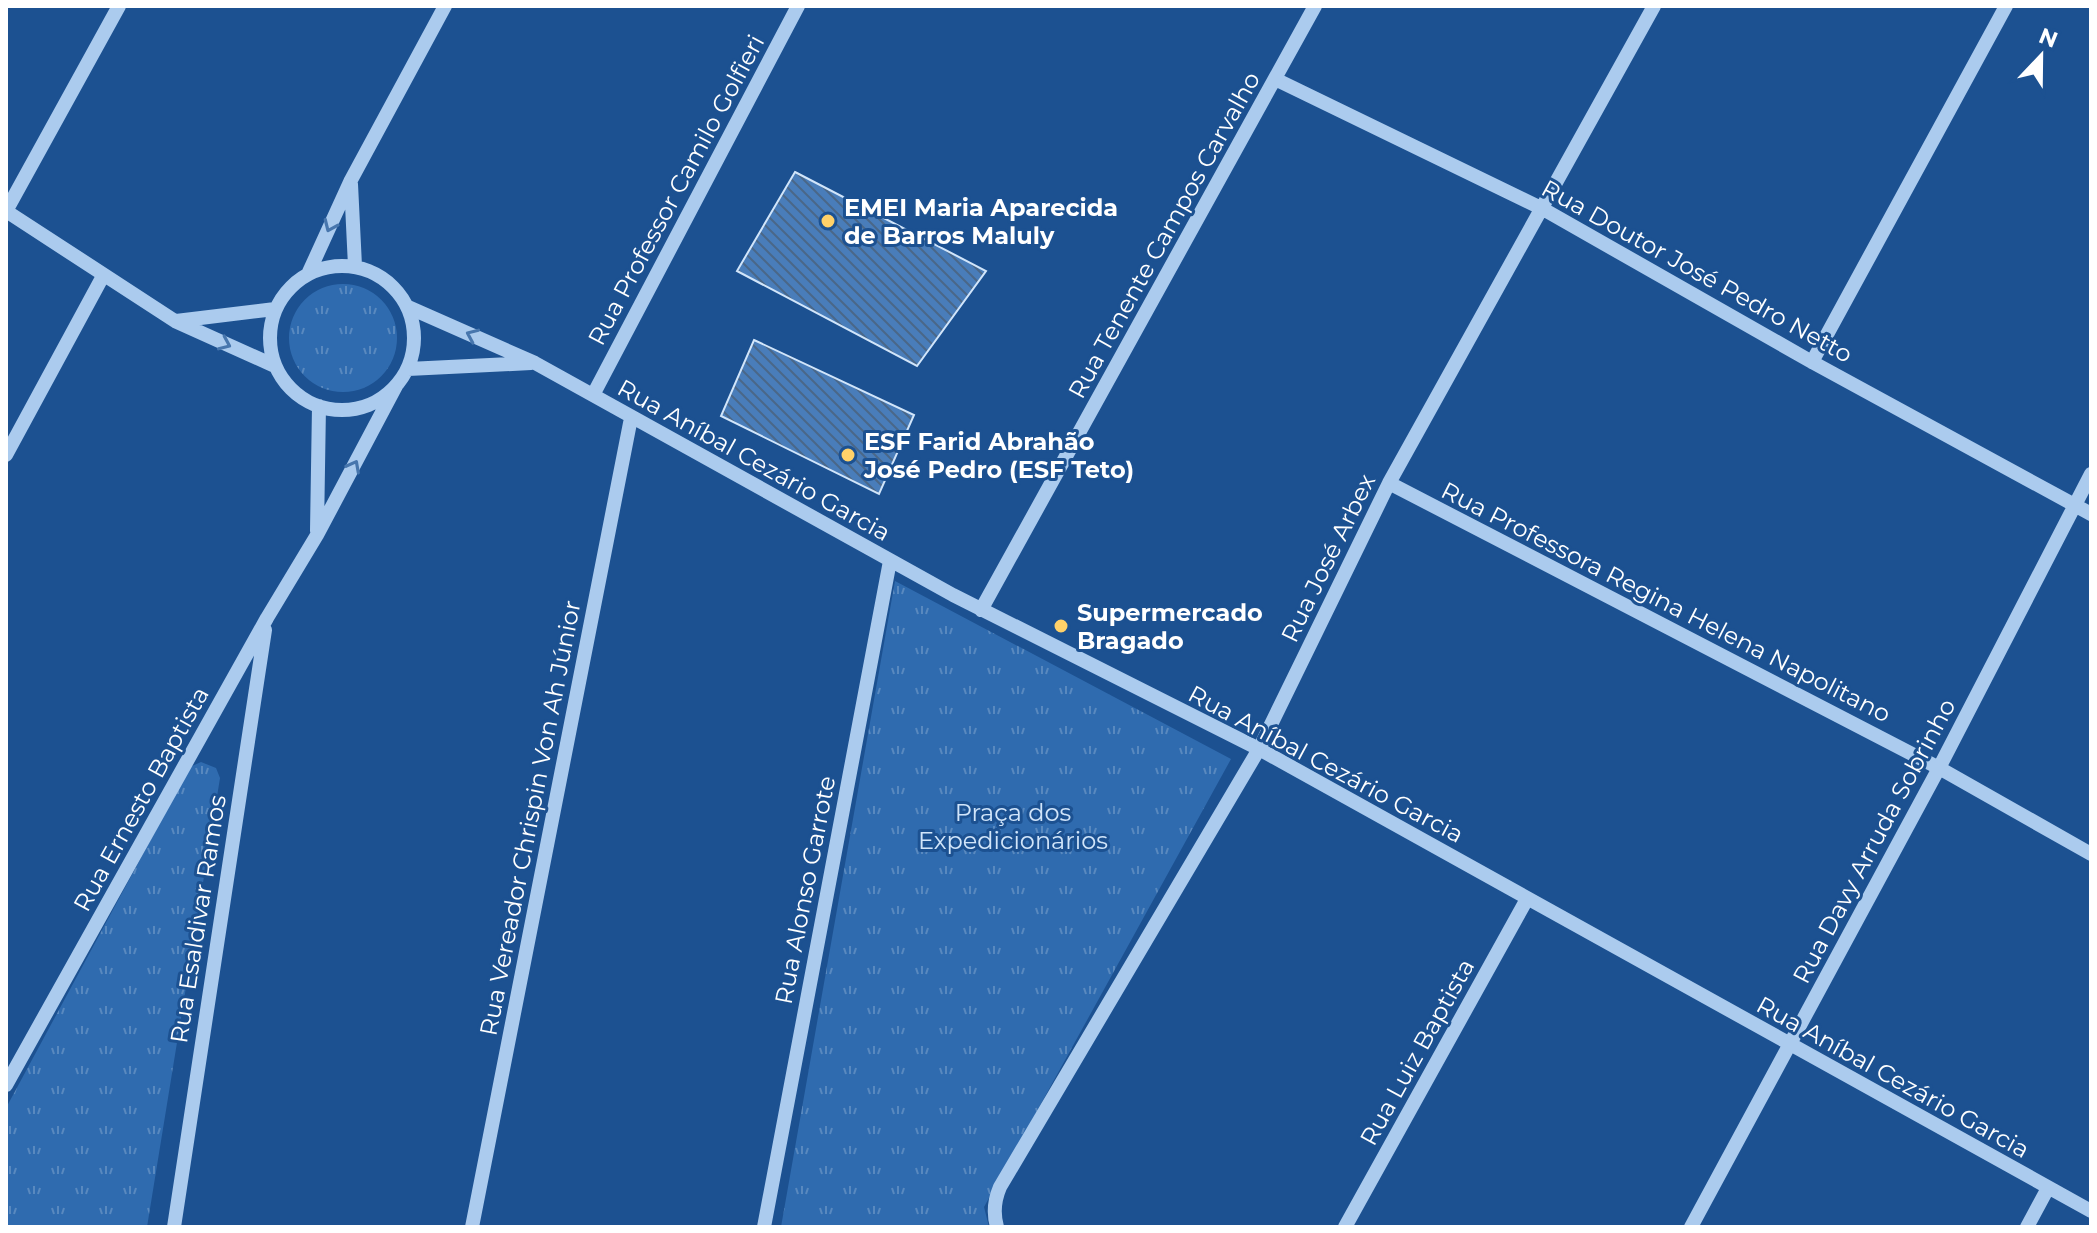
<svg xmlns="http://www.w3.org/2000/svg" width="2097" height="1233" font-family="Montserrat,sans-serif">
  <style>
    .grass { fill: url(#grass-tufts) }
    .building { fill: url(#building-back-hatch); stroke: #d1e5fa; stroke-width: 2 }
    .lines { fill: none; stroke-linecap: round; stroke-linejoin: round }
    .minor { stroke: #abcbee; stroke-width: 14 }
    .oneway { stroke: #4776ad }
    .poi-dot { fill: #ffd169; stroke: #1c5191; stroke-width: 3 }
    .labels { text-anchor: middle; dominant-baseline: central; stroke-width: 6; stroke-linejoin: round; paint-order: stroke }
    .street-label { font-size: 24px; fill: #fff; stroke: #1c5191 }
    .poi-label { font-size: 24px; font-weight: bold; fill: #fff; stroke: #1c5191; text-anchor: start }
    .park-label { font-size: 24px; fill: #d1e5fa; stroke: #1c5191 }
  </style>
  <defs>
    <pattern id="grass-tufts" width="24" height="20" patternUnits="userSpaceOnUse" patternTransform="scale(2)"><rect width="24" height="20" fill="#2f6baf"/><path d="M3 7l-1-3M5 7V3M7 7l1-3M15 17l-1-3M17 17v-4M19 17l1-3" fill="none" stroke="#5989bf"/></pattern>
    <pattern id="building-back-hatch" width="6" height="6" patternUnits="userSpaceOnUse" patternTransform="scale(2)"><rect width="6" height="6" fill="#497dba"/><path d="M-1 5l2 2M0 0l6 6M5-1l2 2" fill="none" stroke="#4a6788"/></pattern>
  </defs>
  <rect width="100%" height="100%" fill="#1c5191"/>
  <path class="grass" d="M289 338a54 54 0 1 1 108 0a54 54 0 1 1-108 0Z
    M895,581L1231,759L984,1207L989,1227H781Z
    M201,762L216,768L220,778L147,1227H6V1108L190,767Z"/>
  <path class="building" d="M795,172L986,271L917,366L737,271Z
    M754,340L914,415L879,494L721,416Z"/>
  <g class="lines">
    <path class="minor" d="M1275,79L1543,209L1812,362L2091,514
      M351,184L355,266
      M6,211L175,321L275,366
      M6,211L119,6
      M270 338a72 72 0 1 1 144 0a72 72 0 1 1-144 0Z
      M309,272L351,180L445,6
      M408,307L535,363L953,595L1259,749L2091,1211
      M176,321L275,309
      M1812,362L2006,6
      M408,369L531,363
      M593,395L798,6
      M6,455L103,276
      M1389,483L1939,768L2091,854
      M317,531L319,406
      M981,610L1315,6
      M6,1085L267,618L317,535L396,386
      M174,1227L265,630
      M472,1227L631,418
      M764,1227L890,561
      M997,1227C993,1213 994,1201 1000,1187L1259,749L1389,483L1654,6
      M1345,1227L1527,899
      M1691,1227L1939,768L2091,474
      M2027,1227L2048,1188"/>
  </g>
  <defs><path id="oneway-chevron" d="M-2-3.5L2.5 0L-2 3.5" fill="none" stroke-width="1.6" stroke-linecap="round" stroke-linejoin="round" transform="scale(2)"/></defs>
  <g class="oneway">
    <use href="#oneway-chevron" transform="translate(330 226) rotate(114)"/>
    <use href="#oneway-chevron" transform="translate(472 335) rotate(-156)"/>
    <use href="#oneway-chevron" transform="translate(225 344) rotate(24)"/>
    <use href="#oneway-chevron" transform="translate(354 466) rotate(-62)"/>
  </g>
  <g class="poi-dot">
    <circle cx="828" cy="221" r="8"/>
    <circle cx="848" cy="455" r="8"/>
    <circle cx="1061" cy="626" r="8"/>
  </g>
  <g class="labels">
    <g class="street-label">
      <text transform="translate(676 190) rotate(-62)">Rua Professor Camilo Golfieri</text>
      <text transform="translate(1164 235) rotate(-61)">Rua Tenente Campos Carvalho</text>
      <text transform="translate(1697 271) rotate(29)">Rua Doutor José Pedro Netto</text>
      <text transform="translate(754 460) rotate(29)">Rua Aníbal Cezário Garcia</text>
      <text transform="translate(1328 558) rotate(-64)">Rua José Arbex</text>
      <text transform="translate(1666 602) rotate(27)">Rua Professora Regina Helena Napolitano</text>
      <text transform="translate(1326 764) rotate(28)">Rua Aníbal Cezário Garcia</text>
      <text transform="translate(141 799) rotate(-61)">Rua Ernesto Baptista</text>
      <text transform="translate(530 818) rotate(-79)">Rua Vereador Chrispin Von Ah Júnior</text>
      <text transform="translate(1874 841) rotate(-62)">Rua Davy Arruda Sobrinho</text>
      <text transform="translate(805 890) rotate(-79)">Rua Alonso Garrote</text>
      <text transform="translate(198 919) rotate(-81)">Rua Esaldivar Ramos</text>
      <text transform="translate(1417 1052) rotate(-61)">Rua Luiz Baptista</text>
      <text transform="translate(1893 1077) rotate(29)">Rua Aníbal Cezário Garcia</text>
    </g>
    <g class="poi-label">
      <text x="844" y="207">EMEI Maria Aparecida<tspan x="844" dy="28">de Barros Maluly</tspan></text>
      <text x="864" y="441">ESF Farid Abrahão<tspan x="864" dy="28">José Pedro (ESF Teto)</tspan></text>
      <text x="1077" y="612">Supermercado<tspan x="1077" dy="28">Bragado</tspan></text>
    </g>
    <g class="park-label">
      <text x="1013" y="812">Praça dos<tspan x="1013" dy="28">Expedicionários</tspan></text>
    </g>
  </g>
  <rect width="2097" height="1233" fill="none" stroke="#ffffff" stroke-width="16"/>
  <g transform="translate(2041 56) rotate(22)" stroke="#1c5191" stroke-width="6" paint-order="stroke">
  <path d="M0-6L14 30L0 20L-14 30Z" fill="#ffffff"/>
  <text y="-12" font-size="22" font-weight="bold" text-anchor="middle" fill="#ffffff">N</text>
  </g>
</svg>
